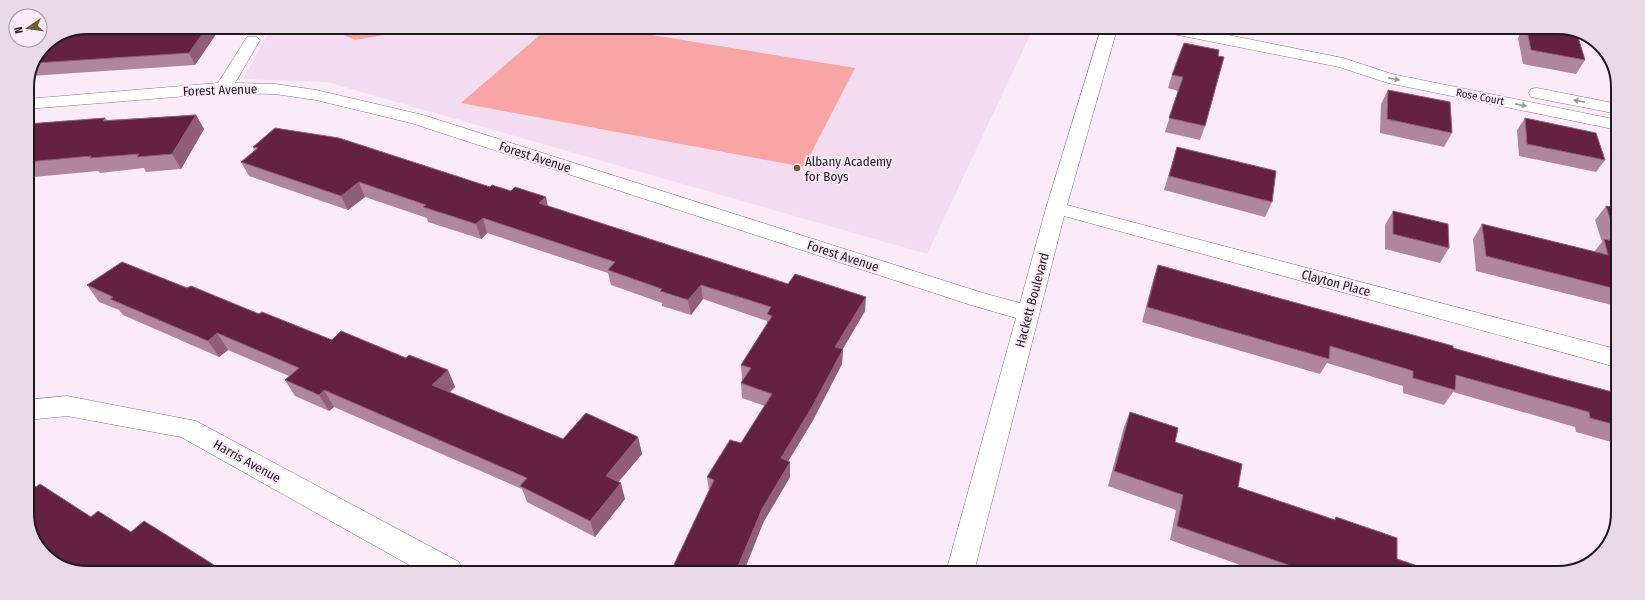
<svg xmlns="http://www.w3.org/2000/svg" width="1645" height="600" font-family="'Fira Sans Condensed',sans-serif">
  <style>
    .built { fill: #f3dcf0 }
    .green { fill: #f7a4a4 }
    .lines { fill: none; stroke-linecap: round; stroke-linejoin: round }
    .minor-casing { stroke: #867884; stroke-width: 1 }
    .minor { fill: #fff; fill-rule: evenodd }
    .wall { fill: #b0869c }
    .shaded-wall { fill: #915e77 }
    .building { fill: #642240; stroke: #915e77 }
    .oneway { fill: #9a989a }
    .poi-dot { fill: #6f5f2d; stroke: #fbeaf8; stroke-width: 1.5 }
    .labels { text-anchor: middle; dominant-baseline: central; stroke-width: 4; stroke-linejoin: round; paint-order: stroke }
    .far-street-label { font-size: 11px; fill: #1f191e; stroke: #fbeaf8 }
    .street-label { font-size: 13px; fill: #1f191e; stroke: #fbeaf8 }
    .poi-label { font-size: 13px; fill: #1f191e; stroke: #fbeaf8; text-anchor: start }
    .rim { fill: none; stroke: #1f191e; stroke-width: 2 }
  </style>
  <rect width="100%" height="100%" fill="#fbeaf8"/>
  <path class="built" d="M272,27L1033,29L927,254L327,82L243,79Z"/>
  <path class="green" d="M329,28H424L355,40Z
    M548,28H609L855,68L804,167L461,103Z"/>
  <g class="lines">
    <g class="minor-casing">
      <path id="minor" d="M1101,29H1117L1067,205L1616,349V367L1064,216L974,572H946L1016,318L971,305L411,123L316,100L275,94L224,93L27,109V99L218,83L247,37H257L260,40L235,83L275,84L316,90L423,115L983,293L1020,303L1046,208Z
        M1166,29H1198L1343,58L1392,74L1618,120V130L1388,83L1339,67L1173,34L1168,32Z
        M1537,88L1618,104V114L1531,97L1529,93L1531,89Z
        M67,396L196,421L459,562L463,571H420L181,437L67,416L27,420V400Z"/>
    </g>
    <use href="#minor" class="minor"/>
  </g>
  <path class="wall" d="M87,27H221L195,65L30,76L45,44Z
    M1522,30H1555L1585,60L1576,74L1523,64L1518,38Z
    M1218,56L1205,126L1200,140L1165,132L1178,91L1168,88L1172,75Z
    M1388,90L1452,133L1444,147L1380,133L1381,104Z
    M196,115L204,129L181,169L146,172L144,168L100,173L98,171L34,177L33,179L27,180V124L105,118L107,120Z
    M1525,118L1605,160L1596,172L1519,156L1517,130Z
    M253,147L548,206L865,311L843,349L842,364L812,422L788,461L790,477L763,523L744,571H671L709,491L707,477L741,443L765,406L742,398L741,383L743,380H742L741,365L767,324V321L703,299L691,315L662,306V303L611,285L608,273L487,233L481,239L428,222L427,218L365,197L348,210L249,176L241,162L255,150Z
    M1177,147L1272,202L1265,217L1164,190Z
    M1606,206L1617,208L1616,306L1476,271L1473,239L1482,224L1594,252L1602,242L1595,220Z
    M1393,211L1449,248L1440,263L1385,249V225Z
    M1158,265L1453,348L1548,375L1616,393L1615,443L1576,432L1575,427L1453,392L1444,405L1403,393V386L1327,363L1320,374L1142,322L1153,280Z
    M87,285L187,288L332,340L406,358L448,370L455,387L449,392L563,439L638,437L642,454L618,482L625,499L595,537L527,502L522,489L334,407L329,411L295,396L285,380L289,376L228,350L219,357L123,315L119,310L99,302Z
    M1130,412L1175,442L1238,487L1334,520L1336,517L1397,559L1438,573L1260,572L1170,540L1176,510L1108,486L1124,427Z
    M1500,568L1515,573H1495Z"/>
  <path class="shaded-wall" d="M207,27H221L195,65L189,53Z
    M196,115L204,129L181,169L172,154Z
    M27,168L34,177L33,179L27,172Z
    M359,182L365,197L348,210L341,196Z
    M546,197L549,212L539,203Z
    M483,218L487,233L481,239L476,224Z
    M701,285L703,299L691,315L688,300Z
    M866,297L865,311L835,362V347Z
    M217,333L228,350L219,357L208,341Z
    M843,349L842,364L812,422L781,473V458Z
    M448,370L455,387L440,402L432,385Z
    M324,390L334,407L329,411L319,395Z
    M638,437L642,454L610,492L606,476Z
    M790,462V477L763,523L744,571H736L762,509Z
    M621,483L625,499L595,537L590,521Z"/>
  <path class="building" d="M87,27H207L189,53L36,63L45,44Z
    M1527,30H1555L1577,34L1585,60L1531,50Z
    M1184,43L1219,50L1218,56L1224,57L1205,126L1169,118L1183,77L1172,75Z
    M1388,90L1450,102L1452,133L1387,119Z
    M196,115L172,154L137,157L139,154L90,158L91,156L27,162V124L105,118L103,121Z
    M1525,118L1596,133L1605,160L1527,144Z
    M275,128L339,138L490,187L492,185L511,191L515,187L546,197L539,203L788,284L795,274L866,297L835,347L843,349L812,407L781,458L790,462L762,509L736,571H671L714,480L707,477L730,440L741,443L772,394L741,383L751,368L741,365L772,316L767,314L771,307L701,285L688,300L660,291L662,289L608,270L615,262L483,218L476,224L423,207L426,205L359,182L341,196L241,162L258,148L253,147Z
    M1177,147L1276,171L1272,202L1169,176Z
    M1606,206L1617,208V239Z
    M1393,211L1448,224L1449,248L1393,234Z
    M1482,224L1608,255L1604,239L1617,242L1616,289L1486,256Z
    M122,262L187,288L191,286L259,314L262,312L332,340L341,331L406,358L409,355L448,370L432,385L563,439L586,413L638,437L606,476L621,483L590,521L520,486L527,478L324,390L319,395L285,380L299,368L217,333L208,341L110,299L113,297L87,285Z
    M1158,265L1453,346V348L1548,375L1616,393V425L1590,418L1589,412L1456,375L1455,390L1413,378V371L1330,346L1329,359L1147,307Z
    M1130,412L1178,428L1175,442L1242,464L1238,487L1335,520L1336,517L1397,538V559L1438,573L1308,572L1177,526L1183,495L1114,471Z
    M27,482L36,487L40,484L91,517L98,511L131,532L144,521L222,570H68L40,550L27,517Z
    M1500,568L1515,573H1500Z"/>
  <defs><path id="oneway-solid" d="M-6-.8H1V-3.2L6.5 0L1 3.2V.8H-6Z"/></defs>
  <g class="oneway">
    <use href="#oneway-solid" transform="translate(1394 79) rotate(12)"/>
    <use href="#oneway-solid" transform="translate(1579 101) rotate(-169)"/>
    <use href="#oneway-solid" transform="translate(1521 105) rotate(11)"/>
  </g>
  <circle class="poi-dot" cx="797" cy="168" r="4"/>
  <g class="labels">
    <g class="far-street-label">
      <text transform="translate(1480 97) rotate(11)">Rose Court</text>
    </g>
    <g class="street-label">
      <text transform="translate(220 90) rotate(-2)">Forest Avenue</text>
      <text transform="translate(535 157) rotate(18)">Forest Avenue</text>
      <text transform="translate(843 256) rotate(18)">Forest Avenue</text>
      <text transform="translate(1336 283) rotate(15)">Clayton Place</text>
      <text transform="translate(1032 300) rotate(-75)">Hackett Boulevard</text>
      <text transform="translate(247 461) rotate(29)">Harris Avenue</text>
    </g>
    <g class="poi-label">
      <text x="805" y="161">Albany Academy<tspan x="805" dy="15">for Boys</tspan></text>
    </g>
  </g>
  <path d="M0 0H1645V600H0ZM87 34H1558A53 53 0 0 1 1611 87V513A53 53 0 0 1 1558 566H87A53 53 0 0 1 34 513V87A53 53 0 0 1 87 34Z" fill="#e9d9e7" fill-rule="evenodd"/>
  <path class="rim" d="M87 34H1558A53 53 0 0 1 1611 87V513A53 53 0 0 1 1558 566H87A53 53 0 0 1 34 513V87A53 53 0 0 1 87 34Z"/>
  <g transform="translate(28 28) rotate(257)"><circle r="19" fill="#fbeaf8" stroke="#a396a1"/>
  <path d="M0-3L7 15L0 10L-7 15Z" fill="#6f5f2d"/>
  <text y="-6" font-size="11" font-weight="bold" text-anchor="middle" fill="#1f191e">N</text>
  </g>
</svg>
